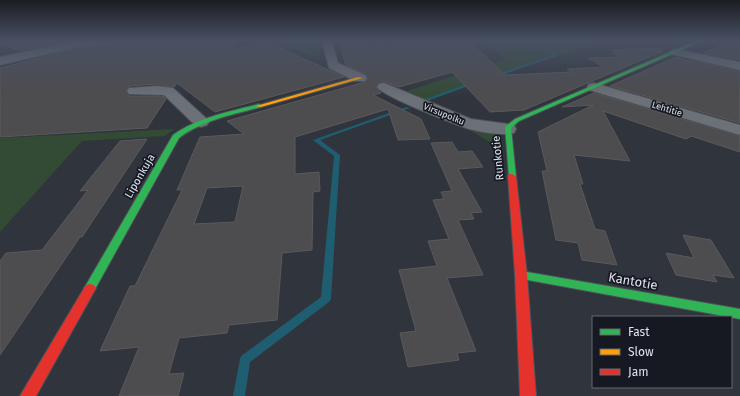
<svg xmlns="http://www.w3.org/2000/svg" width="740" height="396" font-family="'Fira Sans',sans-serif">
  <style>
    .green { fill: #334a35 }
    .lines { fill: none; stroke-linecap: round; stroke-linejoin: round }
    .stream { fill: #1f5d71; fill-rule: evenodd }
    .building { fill: #4d4c4e; stroke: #5b595c; fill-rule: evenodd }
    .street-casing { stroke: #4d5058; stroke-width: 2 }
    .fast-casing { stroke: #4d5058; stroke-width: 2 }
    .slow-casing { stroke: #4d5058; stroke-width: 2 }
    .jam-casing { stroke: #4d5058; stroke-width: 2 }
    .street { fill: #6c7077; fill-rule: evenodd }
    .fast { fill: #30b455; fill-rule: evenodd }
    .slow { fill: #ff9f0a; fill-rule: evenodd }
    .jam { fill: #e5322d; fill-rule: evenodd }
    .labels { text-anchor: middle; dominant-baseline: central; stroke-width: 3.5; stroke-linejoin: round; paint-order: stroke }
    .far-street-label { font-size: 9px; fill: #dee2ed; stroke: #161921 }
    .street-label { font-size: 11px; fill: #dee2ed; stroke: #161921 }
    .near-street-label { font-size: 13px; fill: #dee2ed; stroke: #161921 }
  </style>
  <rect width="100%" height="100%" fill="#30343d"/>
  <path class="green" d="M277,41H318L320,56L313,57Z
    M482,41H605L537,62L426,101L404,92L506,59Z
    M466,128L497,133L500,137V153L493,144Z
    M174,129L165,136L82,141L0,232V138Z"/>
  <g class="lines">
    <path class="stream" d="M541,41H547L542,43L557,54V56L496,77H494V75L553,55L537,43Z
      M472,82L476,83L427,101L423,100Z
      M406,107L410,108L320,140L340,155L331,299L329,302L250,362L245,396H233L240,359L241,356L321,297L334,156L313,140Z"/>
  </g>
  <path class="building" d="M0,41H68L20,51L0,44Z
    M117,41H137L138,45L238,42L234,49L264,43L272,44L344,77L215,112L177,83L174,87L157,84L129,86L126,92L129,96H163L166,99L147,128L0,137V68L78,48L111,45Z
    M340,41H366L368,45L468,41L506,75L572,72L567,69L604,67L588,58L620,57L613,53H618L612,50L656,48L663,51L524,110L490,112L452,72L399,87L385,82L379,83L376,87L381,93L373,95L421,119L430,139L398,140L388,109L295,137V174L319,172L320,191L313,192L312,250L282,253L277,320L229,325L227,333L179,338L169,374L184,373L178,396H119L139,347L100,351L130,286H135L182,190H177L200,137L244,134L227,121L365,82L368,79L366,74L346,65L340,46H342ZM243,186L235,222L194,224L207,188Z
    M730,41L740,43V60L704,53Z
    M676,57L689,61L691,60L740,71V123L610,86Z
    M594,93L740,136V152L691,136L686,139L603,111L630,161L574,155L583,184H580L595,229L605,231L617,265L582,260L578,243L556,240L542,171H547L538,132L593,105L562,107Z
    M147,139L82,237H80L0,355V261L6,253L42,250L88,190L80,191L120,141Z
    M452,142L458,152L472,151L483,167L458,169L482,212L471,213L474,219L458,220L483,275L447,278L476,351L457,353L459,360L408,367L400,333L416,331L399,270L437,266L428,241L449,239L433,200L444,199L441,192L452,191L431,143Z
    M683,235L711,240L734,278L713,275L717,282L676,275L666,253L694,258Z"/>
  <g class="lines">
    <g class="street-casing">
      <path id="street" d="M76,41H116L111,44L78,47L0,65V57Z
        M322,41H332L338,63L365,75L367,78L365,81H355L329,68Z
        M675,49L740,62V70L671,54L669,52Z
        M384,83L471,119L508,124L514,125L516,129L514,133C501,136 481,132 469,129C454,124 384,97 377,87L379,84Z
        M594,83L740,125V135L589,90L587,87L589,84Z
        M157,86L173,88L207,119L209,122L207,125L201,127L195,125L164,95L129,94L127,91L129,88Z"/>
    </g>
    <g class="fast-casing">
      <path id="fast" d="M696,41H702L519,121L511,128L516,176L512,178H509L505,127L515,119Z
        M259,104L262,106L261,107C232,115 203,120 179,138L94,291L90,292L86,291L84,288L86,285L173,135C199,117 229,112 259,104Z
        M521,271L740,309V319L517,278L515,275L517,272Z"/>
    </g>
    <g class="slow-casing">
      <path id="slow" d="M358,77L363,78L261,107L256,106Z"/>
    </g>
    <g class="jam-casing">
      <path id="jam" d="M509,174H512L516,176L527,275L536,396H520L515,275L508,176Z
        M90,284L94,285L96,288L36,396H20L86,285Z"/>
    </g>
    <use href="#street" class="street"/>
    <use href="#fast" class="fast"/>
    <use href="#slow" class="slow"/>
    <use href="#jam" class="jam"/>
  </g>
  <linearGradient id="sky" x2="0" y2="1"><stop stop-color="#1a1d22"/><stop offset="0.42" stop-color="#485062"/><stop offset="1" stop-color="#485062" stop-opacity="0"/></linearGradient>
  <rect width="740" height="97" fill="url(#sky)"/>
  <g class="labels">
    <g class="far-street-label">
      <text transform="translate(667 109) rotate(17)">Lehtitie</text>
      <text transform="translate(444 114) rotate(22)">Virsupolku</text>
    </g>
    <g class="street-label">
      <text transform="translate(498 158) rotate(-95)">Runkotie</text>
      <text transform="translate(140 176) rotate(-60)">Liponkuja</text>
    </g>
    <g class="near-street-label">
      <text transform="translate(633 281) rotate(10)">Kantotie</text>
    </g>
  </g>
  <rect x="592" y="316" width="140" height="72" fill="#161921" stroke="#666973"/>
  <rect x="600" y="329" width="20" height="6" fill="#30b455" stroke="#666973"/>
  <text x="628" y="336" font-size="12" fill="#dee2ed">Fast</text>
  <rect x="600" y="349" width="20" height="6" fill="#ff9f0a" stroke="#666973"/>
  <text x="628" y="356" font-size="12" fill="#dee2ed">Slow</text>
  <rect x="600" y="369" width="20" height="6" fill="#e5322d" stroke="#666973"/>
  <text x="628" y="376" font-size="12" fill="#dee2ed">Jam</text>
</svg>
